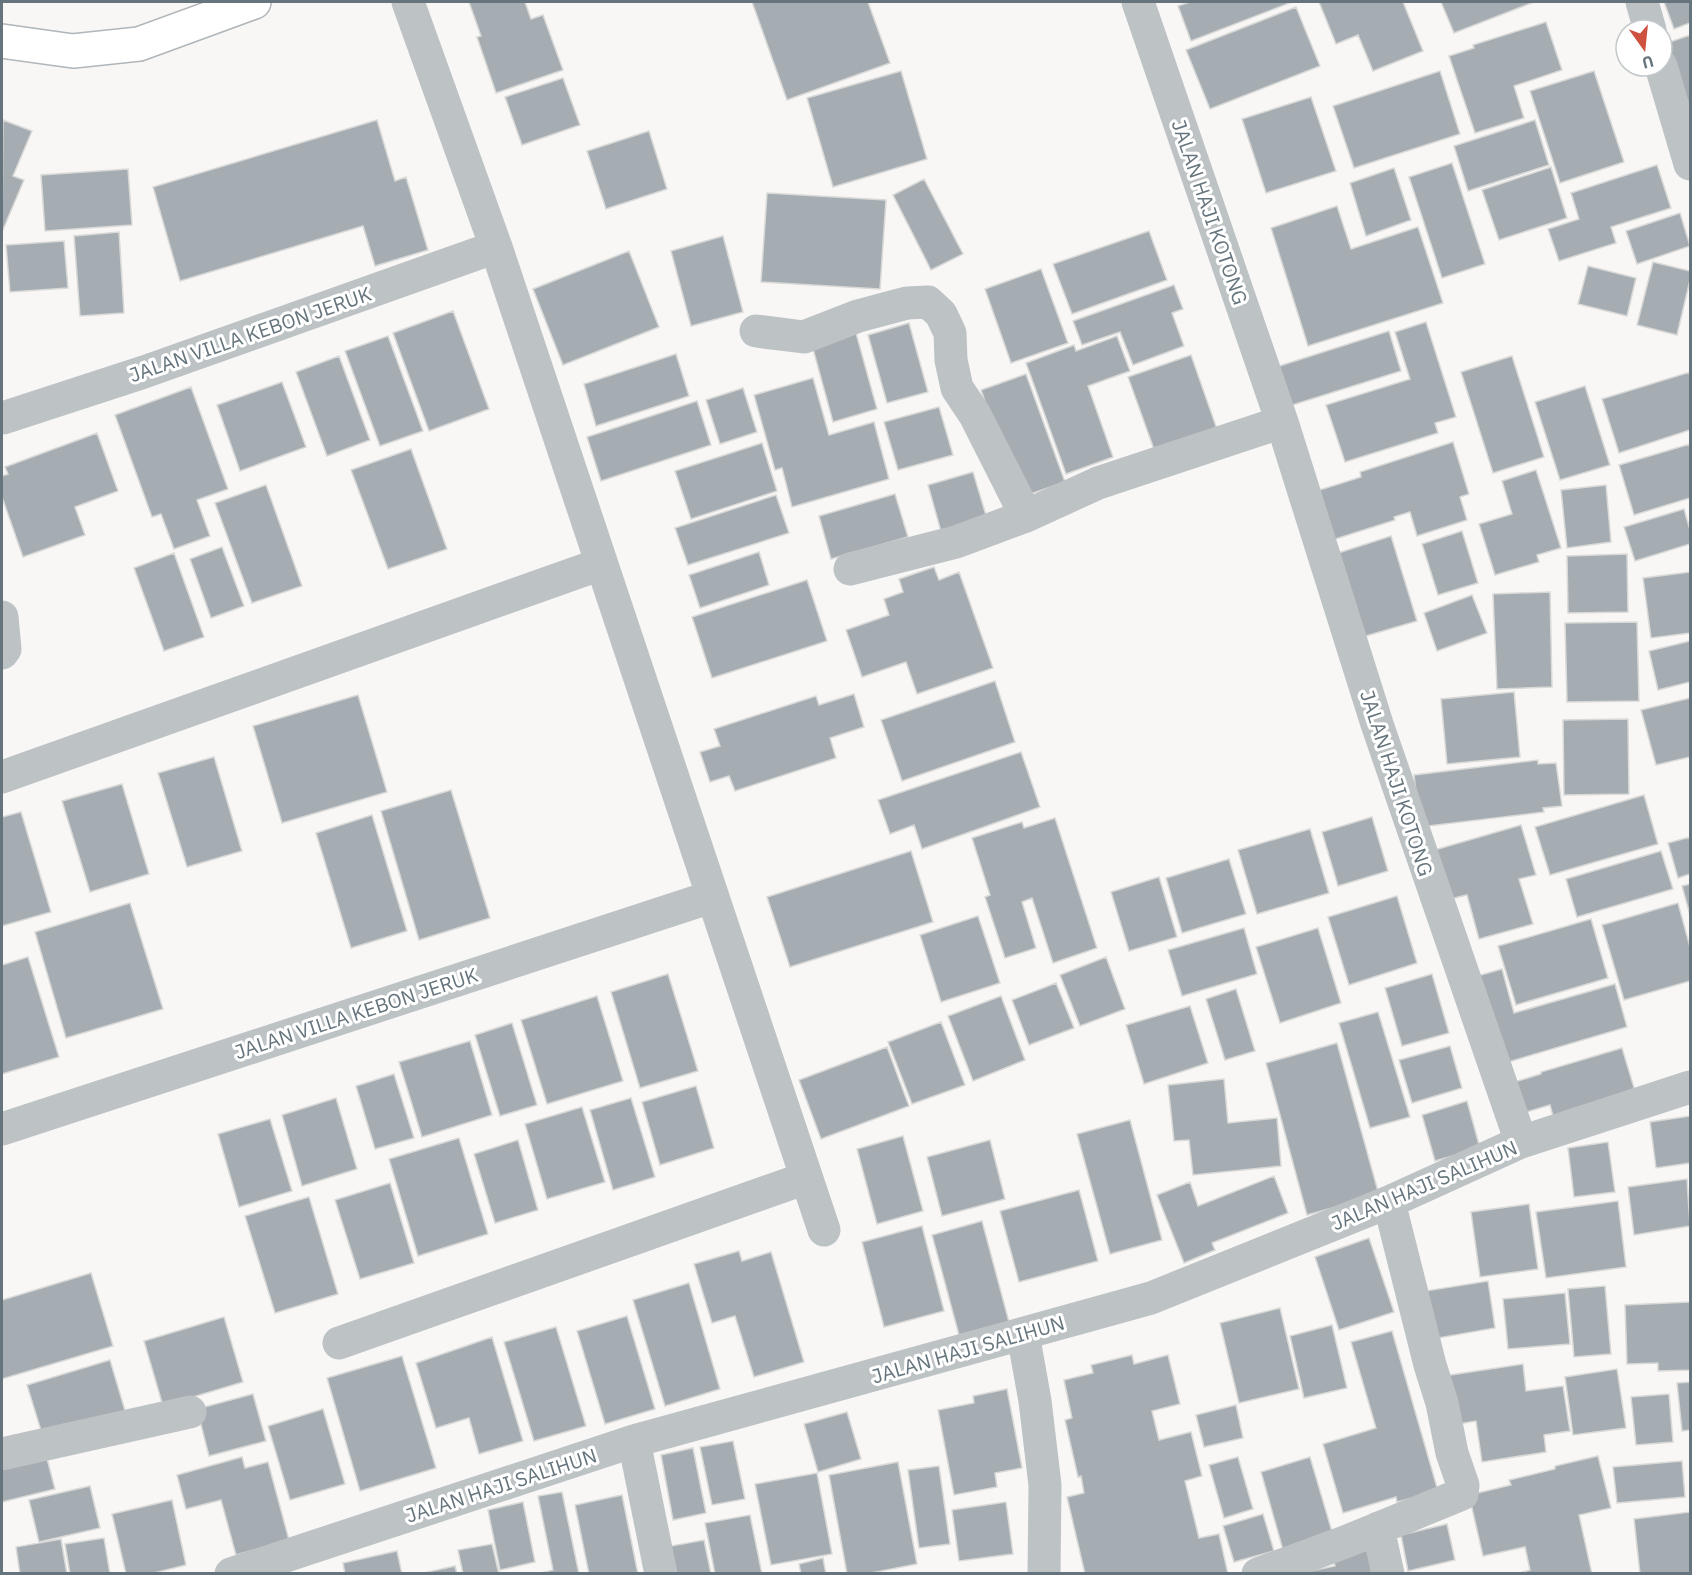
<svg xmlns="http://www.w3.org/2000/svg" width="1692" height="1575" font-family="'IBM Plex Sans',sans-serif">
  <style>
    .building { fill: #a5adb2; stroke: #d9d9d8; stroke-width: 1.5 }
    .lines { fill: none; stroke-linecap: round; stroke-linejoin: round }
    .secondary-casing { stroke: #b0b6ba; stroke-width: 36 }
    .street { stroke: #bdc2c5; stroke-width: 33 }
    .secondary { stroke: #fff; stroke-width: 33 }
    .labels { text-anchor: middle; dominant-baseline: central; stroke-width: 6; stroke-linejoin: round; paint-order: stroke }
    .street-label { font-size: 20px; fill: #66757d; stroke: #fff }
  </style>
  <rect width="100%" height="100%" fill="#f8f7f5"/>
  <path class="building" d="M469,2H525L531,19L543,15L563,70L496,93L477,37L481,36Z
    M752,2H868L890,63L787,100Z
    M1190,2H1292L1191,41L1178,6Z
    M1319,2H1403L1423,51L1373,71L1358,35L1336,44Z
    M1441,2H1534L1454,33Z
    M1664,2H1690V23L1674,29Z
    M1296,7L1320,66L1210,109L1186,50Z
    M1546,22L1562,70L1514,86L1524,118L1475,133L1449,56L1474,48L1473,45Z
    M1690,35V107L1686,108L1664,44Z
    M901,71L927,159L833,187L807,98Z
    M1440,71L1460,134L1354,168L1333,106Z
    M1594,71L1624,162L1560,183L1530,91Z
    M563,78L580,125L522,145L505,97Z
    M1311,97L1336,171L1266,193L1242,119Z
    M3,120L32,131L13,176L24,180L2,232Z
    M377,120L395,181L406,177L428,250L375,266L363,226L180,281L153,187Z
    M1535,120L1549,165L1468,191L1454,146Z
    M649,131L667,189L606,209L587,151Z
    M1452,163L1485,264L1442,278L1409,177Z
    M1657,165L1671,208L1611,227L1616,243L1559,261L1548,229L1579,219L1571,193Z
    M1551,167L1567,218L1499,240L1482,190Z
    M1394,168L1411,220L1366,236L1350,183Z
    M128,169L132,225L45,231L41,175Z
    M924,179L963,254L931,270L893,195Z
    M767,193L886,200L880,289L761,282Z
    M1337,206L1351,249L1418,227L1443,303L1308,346L1271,228Z
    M1680,213L1690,246L1637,264L1626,231Z
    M1149,231L1167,280L1072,314L1053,264Z
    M119,232L124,313L80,316L74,236Z
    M723,236L743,312L691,326L671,251Z
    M64,241L68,288L10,292L6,245Z
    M629,251L659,327L563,365L533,289Z
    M1653,262L1690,271V280L1677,335L1637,325Z
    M1588,266L1636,278L1627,316L1578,304Z
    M1041,269L1068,343L1011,363L985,289Z
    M1174,285L1183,309L1172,313L1184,346L1133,365L1120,332L1082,345L1073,321Z
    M453,311L489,409L429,431L393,333Z
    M1426,322L1456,417L1435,423L1438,433L1345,462L1326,405L1410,379L1395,332Z
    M909,323L928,392L887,403L868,335Z
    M1389,331L1401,371L1286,407L1273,368Z
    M856,333L877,409L833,422L812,345Z
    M388,336L423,431L380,446L345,351Z
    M1117,336L1130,371L1088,386L1113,457L1066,474L1026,363L1074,345L1076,351Z
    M676,354L689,396L596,426L584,384Z
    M1191,355L1218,432L1156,455L1128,377Z
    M339,356L370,440L327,456L296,372Z
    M1512,356L1544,457L1493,473L1461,372Z
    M1690,372V430L1619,453L1602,399Z
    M1026,374L1065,482L1019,498L981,390Z
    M813,378L829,435L874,422L889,479L792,507L782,468L775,470L754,395Z
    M282,382L306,447L240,471L217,405Z
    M1585,386L1610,465L1560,480L1535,402Z
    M191,387L228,489L197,500L210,536L174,549L161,514L152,517L115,415Z
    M743,388L757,432L720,444L706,400Z
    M697,401L711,445L601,481L587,437Z
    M939,407L953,455L898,470L884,422Z
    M97,433L118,491L75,507L85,535L23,557L2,497V476L8,474L5,467Z
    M1453,442L1469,494L1460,497L1467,520L1417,536L1410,512L1394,517L1395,520L1326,542L1310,493L1361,477L1360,472Z
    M762,443L777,491L691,519L675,471Z
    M1690,444V498L1634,515L1619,465Z
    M411,449L447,549L388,569L351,470Z
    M1536,470L1561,548L1537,555L1539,562L1495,575L1479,524L1512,514L1502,481Z
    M973,472L988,522L942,535L928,485Z
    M266,485L302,586L252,603L215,503Z
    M1606,485L1611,542L1567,548L1561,490Z
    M895,494L908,537L831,559L819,516Z
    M776,495L789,533L688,565L675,528Z
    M1684,509L1690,530V544L1635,561L1624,527Z
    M1462,531L1478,583L1438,595L1422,544Z
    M1391,536L1417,621L1359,638L1332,555Z
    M222,547L244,606L211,618L190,559Z
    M759,552L769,585L700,608L689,575Z
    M174,553L204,637L164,651L134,568Z
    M1627,554L1628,612L1568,613L1567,556Z
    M934,567L939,580L959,572L993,668L917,694L906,662L862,677L846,630L889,615L884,599L903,592L899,579Z
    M1690,572V633L1651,638L1643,578Z
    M807,580L827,641L712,678L692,617Z
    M1550,592L1552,687L1497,689L1493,594Z
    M1472,595L1487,633L1437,651L1424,613Z
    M1637,622L1639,701L1567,702L1565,623Z
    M1690,641V682L1658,690L1649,651Z
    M995,681L1015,742L902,781L881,720Z
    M1514,692L1520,757L1447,764L1441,699Z
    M854,694L864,727L830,738L836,758L735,791L729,776L710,782L700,752L720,746L714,729L816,696L819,705Z
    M358,695L387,792L282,823L253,726Z
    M1690,698V757L1656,765L1641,710Z
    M1628,719L1629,794L1564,795L1563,720Z
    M1021,752L1040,807L922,849L914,825L890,834L878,800Z
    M214,757L242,851L187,867L158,773Z
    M1538,760V764L1556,763L1562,806L1543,808L1544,812L1420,827L1414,775Z
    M122,784L149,874L90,892L62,801Z
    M451,790L490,918L419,940L381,811Z
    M1644,795L1658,844L1550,875L1535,827Z
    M21,812L51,912L2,926V817Z
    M372,815L407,931L351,948L316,833Z
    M1372,817L1388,871L1338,886L1322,832Z
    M1055,818L1097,948L1053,963L1032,898L1022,902L1036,948L1005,958L985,897L990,895L972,838L1022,822L1024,828Z
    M1521,825L1536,875L1519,879L1533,924L1479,939L1467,895L1446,900L1431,851Z
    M1310,829L1329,893L1257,914L1238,850Z
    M1690,837V874L1678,878L1668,843Z
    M911,851L933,922L790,967L767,897Z
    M1661,851L1673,889L1577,917L1566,879Z
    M1229,859L1246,914L1182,933L1166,878Z
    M1159,877L1177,937L1129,951L1111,892Z
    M1690,884V915L1682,886Z
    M1397,896L1417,963L1349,985L1328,917Z
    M130,903L163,1009L66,1038L35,932Z
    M1678,903L1690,947V981L1624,1000L1602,925Z
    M978,916L1000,983L941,1002L920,935Z
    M1591,919L1608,978L1516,1005L1498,946Z
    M1244,928L1257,974L1182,996L1168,950Z
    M1318,928L1341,1003L1280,1023L1256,947Z
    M28,957L59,1057L2,1074V965Z
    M1106,957L1125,1009L1080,1026L1060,975Z
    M1502,969L1514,1013L1615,984L1627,1027L1498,1065L1470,978Z
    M668,974L698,1071L640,1088L611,992Z
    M1432,974L1449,1033L1402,1046L1385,988Z
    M1056,983L1074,1028L1029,1045L1012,1000Z
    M1236,989L1255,1051L1225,1060L1206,999Z
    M597,996L623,1081L547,1104L521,1020Z
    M1001,996L1025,1060L973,1081L948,1016Z
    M1190,1006L1208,1063L1144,1084L1126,1025Z
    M1378,1012L1410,1117L1370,1128L1339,1023Z
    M941,1022L965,1085L912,1104L888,1042Z
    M512,1023L537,1105L500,1116L475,1035Z
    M470,1041L492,1115L422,1137L399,1062Z
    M1337,1043L1379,1195L1307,1215L1266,1063Z
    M1450,1046L1462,1088L1412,1103L1399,1060Z
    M887,1047L909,1106L821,1139L799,1080Z
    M1622,1048L1635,1091L1553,1116L1550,1105L1520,1114L1511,1083L1541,1074V1072Z
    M394,1074L414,1138L375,1149L356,1086Z
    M1224,1079L1228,1123L1277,1118L1281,1166L1193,1175L1189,1140L1174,1141L1168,1085Z
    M696,1086L714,1148L660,1165L642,1102Z
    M336,1098L357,1169L302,1186L282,1115Z
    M631,1098L655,1177L613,1190L590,1110Z
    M1467,1101L1480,1148L1435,1161L1422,1115Z
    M582,1107L605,1182L547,1199L525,1124Z
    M1690,1116V1163L1656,1168L1650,1122Z
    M270,1119L292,1191L239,1207L218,1134Z
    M1130,1120L1162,1240L1110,1254L1077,1134Z
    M903,1136L923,1211L877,1224L857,1149Z
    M459,1138L488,1234L418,1256L389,1159Z
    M518,1140L538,1210L495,1223L474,1154Z
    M990,1140L1005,1199L942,1216L927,1157Z
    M1608,1142L1615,1192L1574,1197L1568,1148Z
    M1274,1176L1288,1213L1212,1243L1215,1250L1184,1263L1157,1195L1190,1182L1198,1206Z
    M1687,1179L1690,1226L1634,1235L1628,1187Z
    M390,1183L414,1263L360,1279L335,1200Z
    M1079,1190L1098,1261L1019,1282L1000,1211Z
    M309,1197L338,1294L275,1313L245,1216Z
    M1618,1201L1626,1267L1546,1278L1536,1212Z
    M1529,1204L1538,1269L1480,1277L1471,1212Z
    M982,1221L1009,1322L959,1335L932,1235Z
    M922,1226L944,1311L884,1327L862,1242Z
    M1369,1238L1394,1312L1339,1330L1315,1257Z
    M739,1251L742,1261L771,1252L804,1362L754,1377L735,1316L712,1323L694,1264Z
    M91,1273L113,1346L2,1379V1300Z
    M1488,1281L1495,1328L1427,1340L1419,1292Z
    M689,1283L720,1389L665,1406L633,1300Z
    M1605,1286L1611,1354L1574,1357L1568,1289Z
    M1565,1293L1570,1344L1508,1349L1503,1299Z
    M1690,1302V1370L1658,1371V1363L1627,1364L1625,1305Z
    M1280,1308L1299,1389L1239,1403L1220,1323Z
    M627,1316L655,1409L605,1424L577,1331Z
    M224,1317L243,1382L163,1406L144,1341Z
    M1332,1325L1347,1388L1304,1398L1290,1336Z
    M556,1327L586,1426L534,1441L504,1342Z
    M1392,1331L1438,1491L1397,1502L1396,1497L1343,1513L1323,1444L1376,1428L1351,1342Z
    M492,1337L523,1441L479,1454L469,1418L436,1428L416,1363Z
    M1132,1355L1134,1364L1168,1355L1180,1404L1152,1411L1159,1440L1191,1432L1202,1476L1185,1481L1199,1538L1219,1534L1228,1574H1085L1067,1497L1084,1493L1081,1476L1078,1477L1065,1420L1072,1418L1064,1380L1093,1373L1091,1365Z
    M402,1356L436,1468L360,1491L327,1378Z
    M110,1360L126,1414L43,1437L27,1385Z
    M1523,1364L1526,1391L1563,1386L1570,1431L1544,1435L1546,1452L1482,1462L1476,1421L1452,1425L1444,1376Z
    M1617,1369L1626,1428L1573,1435L1565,1377Z
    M1690,1382V1430L1682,1431L1677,1383Z
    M1007,1389L1022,1468L995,1473L997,1487L954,1495L938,1410L974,1403L973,1396Z
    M253,1394L266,1441L209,1456L197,1409Z
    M1669,1394L1673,1442L1636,1445L1631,1397Z
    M1236,1405L1243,1438L1204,1447L1196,1415Z
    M323,1409L345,1484L290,1500L268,1426Z
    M847,1412L861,1459L818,1472L804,1424Z
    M733,1441L745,1499L712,1505L700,1447Z
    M693,1448L706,1513L673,1520L661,1455Z
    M45,1451L55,1489L2,1502V1462Z
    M1598,1456L1611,1508L1579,1515L1592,1574H1516L1530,1570L1525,1547L1483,1556L1469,1495L1511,1485L1509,1480L1555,1469V1466Z
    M242,1457L245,1468L268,1462L289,1540L236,1555L221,1500L186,1509L177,1475Z
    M1238,1457L1253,1509L1224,1518L1209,1465Z
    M1310,1457L1333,1535L1283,1550L1261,1472Z
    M1682,1461L1685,1497L1617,1503L1613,1467Z
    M898,1462L917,1564L866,1574H847L829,1475Z
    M939,1466L950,1544L919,1548L908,1470Z
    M817,1473L832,1554L771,1565L755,1484Z
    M90,1486L100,1528L39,1542L29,1500Z
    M562,1492L579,1574H537L553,1570L538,1496Z
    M622,1495L638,1574H589L575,1505Z
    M172,1500L186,1565L150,1574H126L112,1514Z
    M523,1502L535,1562L500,1570L488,1510Z
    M1006,1502L1013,1554L959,1561L952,1510Z
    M1690,1512V1574H1640L1634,1519Z
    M1263,1514L1274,1551L1234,1562L1223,1526Z
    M750,1515L762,1574H715L705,1523Z
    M1447,1524L1455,1560L1408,1571L1401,1535Z
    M104,1538L110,1574H70L65,1544Z
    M61,1539L67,1574H20L16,1547Z
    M704,1540L711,1574H666L660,1548Z
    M492,1544L499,1574H463L458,1550Z
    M1369,1547L1374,1574H1307L1306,1572L1335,1566L1332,1554Z
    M397,1551L402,1574H345L343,1563Z
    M823,1558L826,1574H801L799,1564Z
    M455,1566L457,1574H423V1573Z"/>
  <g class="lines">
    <g class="secondary-casing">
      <path id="secondary" d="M2,41L73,51L139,44L254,2"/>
    </g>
    <path class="street" d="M408,2L496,247L824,1230
      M1138,2L1282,422L1377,724L1521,1142
      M1642,2L1650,30
      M1661,66L1690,164
      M756,331L804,337L858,316L907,303L928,302L941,314L950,333L951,360L957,388L975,415L1026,516L1098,483L1282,422
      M3,418L144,372L496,247
      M850,569L956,542L1026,516
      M2,617L5,649L2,653
      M2,777L601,564
      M2,1129L711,897
      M1023,1334L1035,1401L1045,1485L1044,1574
      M339,1343L806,1178
      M634,1441L661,1574
      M2,1454L190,1412
      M1378,1528L1388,1574
      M231,1574L634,1441L1151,1298L1389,1202L1521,1142L1690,1087
      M1258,1574L1345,1542L1462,1494L1463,1485L1452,1453L1442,1403L1430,1365L1389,1202"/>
    <use href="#secondary" class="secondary"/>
  </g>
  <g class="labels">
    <g class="street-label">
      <text transform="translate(1210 212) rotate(71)">JALAN HAJI KOTONG</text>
      <text transform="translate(250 334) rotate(-19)">JALAN VILLA KEBON JERUK</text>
      <text transform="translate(1397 783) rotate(72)">JALAN HAJI KOTONG</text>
      <text transform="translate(356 1013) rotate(-18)">JALAN VILLA KEBON JERUK</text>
      <text transform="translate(1424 1185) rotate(-23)">JALAN HAJI SALIHUN</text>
      <text transform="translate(968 1349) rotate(-16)">JALAN HAJI SALIHUN</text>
      <text transform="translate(501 1485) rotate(-18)">JALAN HAJI SALIHUN</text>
    </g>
  </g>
  <rect width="1692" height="1575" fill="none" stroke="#66757d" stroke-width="6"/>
  <g transform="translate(1644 48) rotate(165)"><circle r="28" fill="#ffffff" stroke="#c2c8cb" stroke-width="1.5"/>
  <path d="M0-4.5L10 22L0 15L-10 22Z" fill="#ce513f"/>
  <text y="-9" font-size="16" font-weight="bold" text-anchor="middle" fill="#66757d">U</text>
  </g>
</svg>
